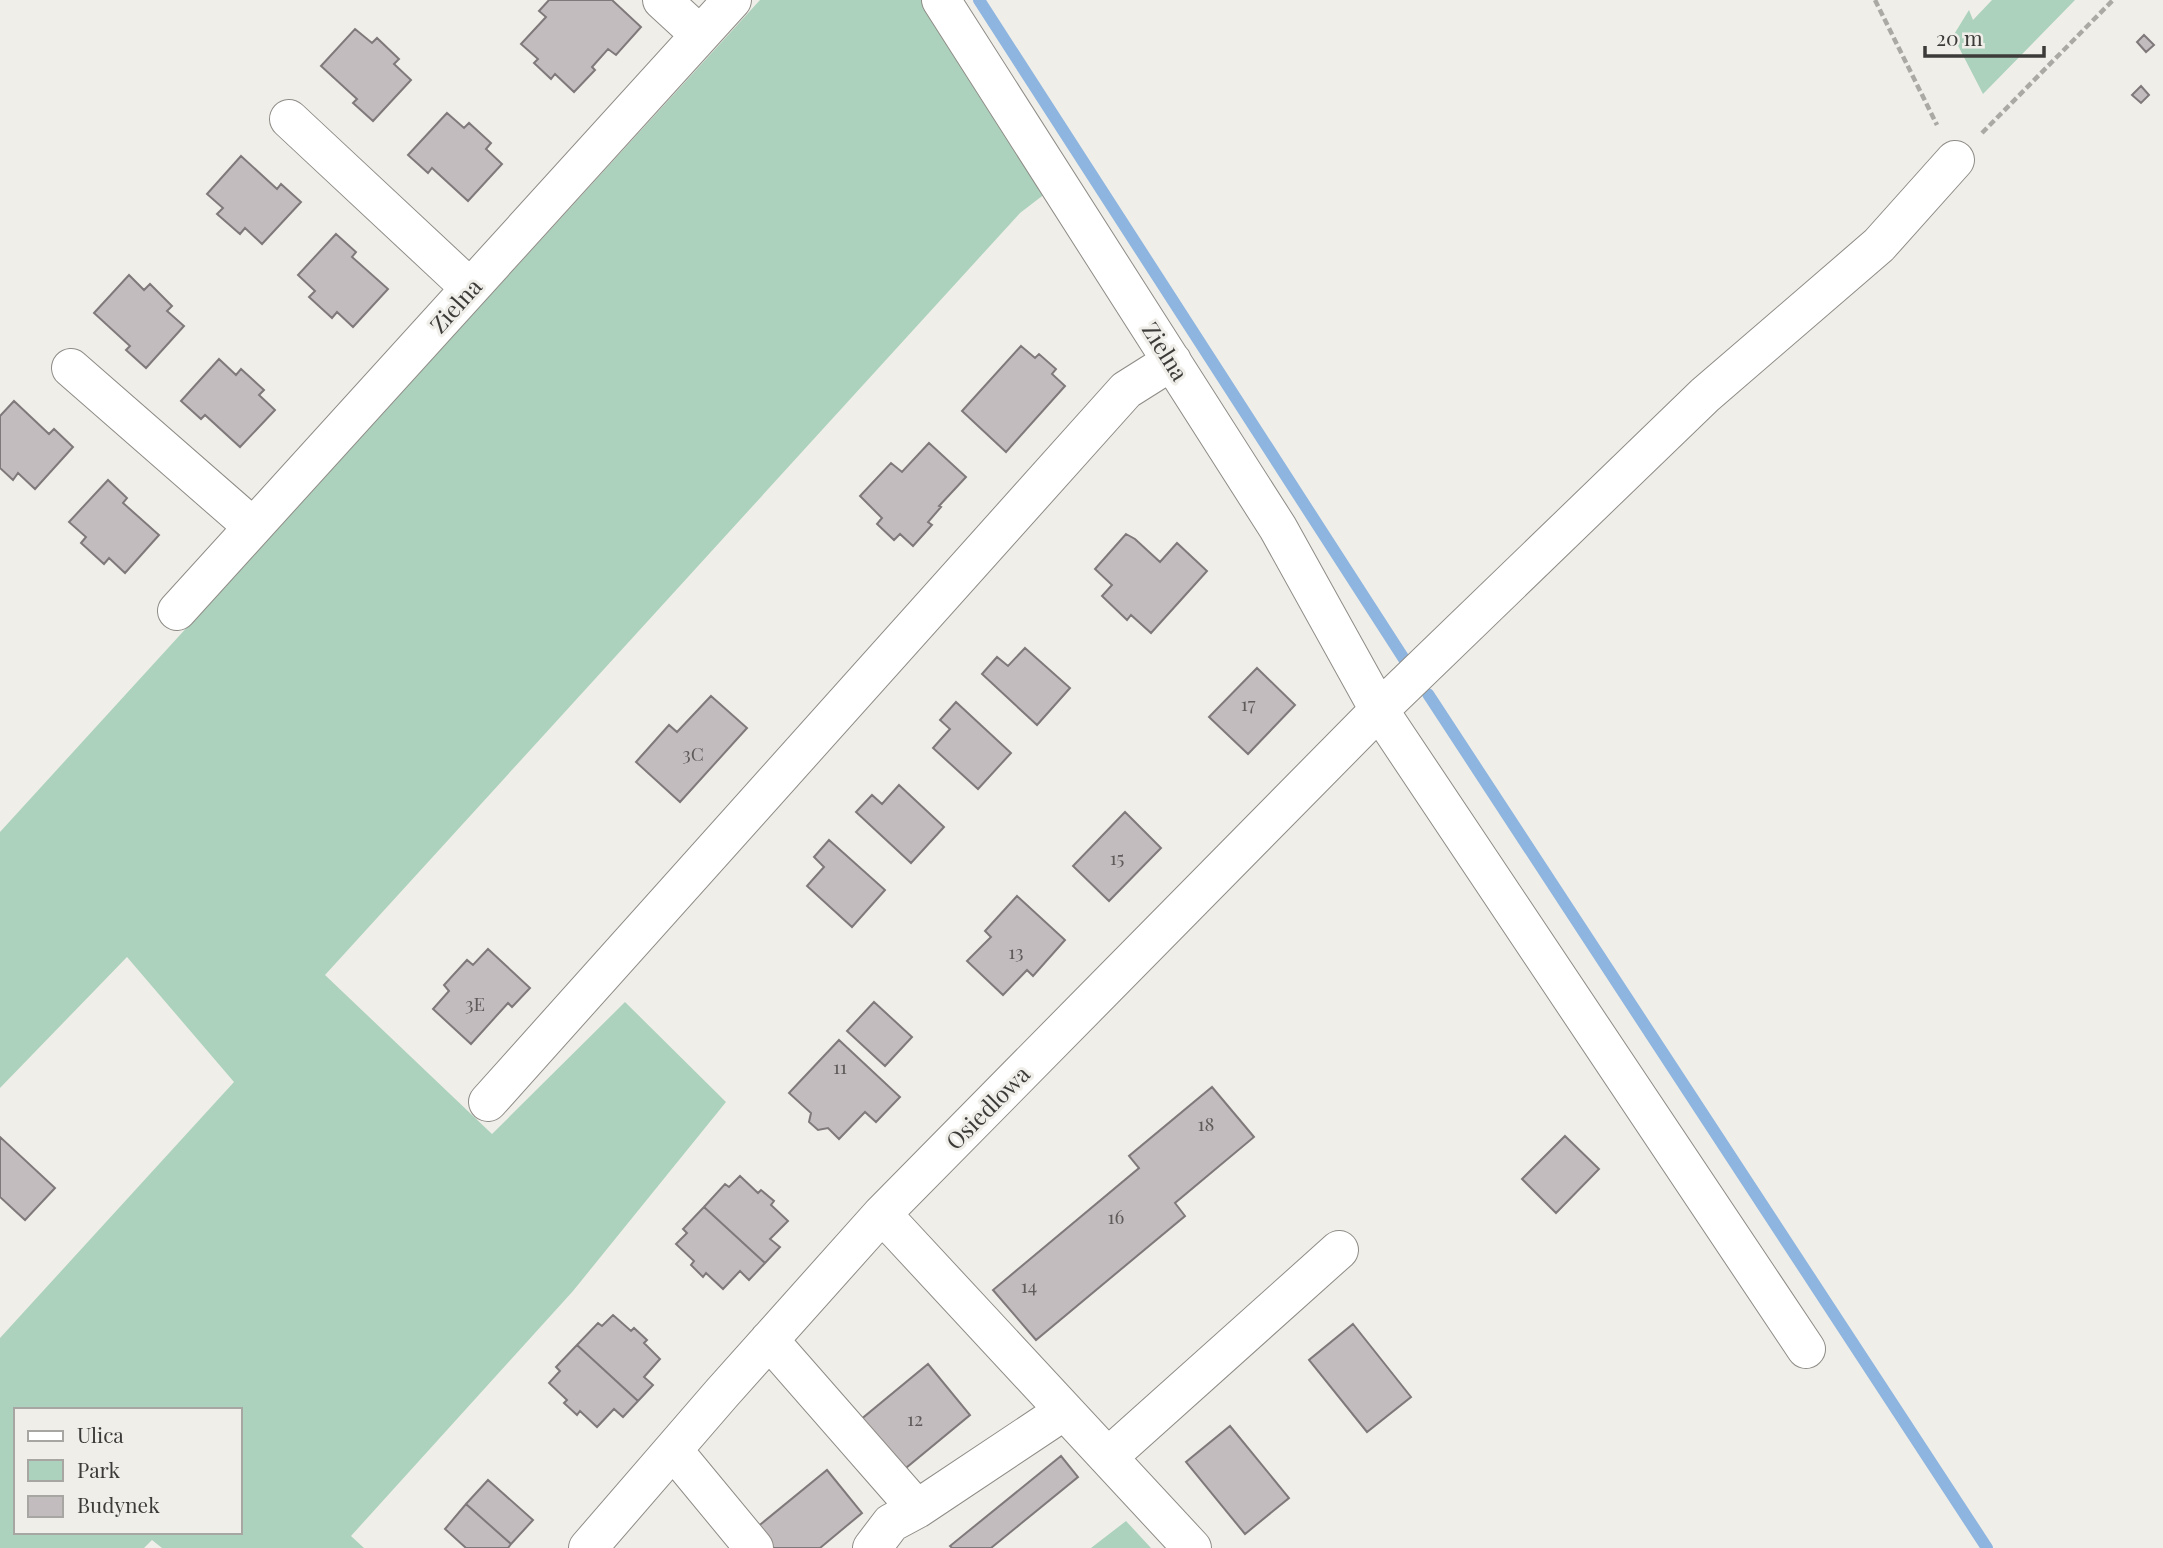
<svg xmlns="http://www.w3.org/2000/svg" width="2163" height="1548" font-family="'Playfair Display',serif">
  <style>
    .green { fill: #acd2bd; fill-rule: evenodd }
    .lines { fill: none; stroke-linecap: round; stroke-linejoin: round }
    .stream { stroke: #8db5e0; stroke-width: 12 }
    .building { fill: #c3bcbe; stroke: #7f797b; stroke-width: 2 }
    .minor-casing { stroke: #8f8c87; stroke-width: 40 }
    .path { stroke: #aba9a4; stroke-width: 4.5; stroke-dasharray: 7 3.5; stroke-linecap: butt }
    .minor { stroke: #fff; stroke-width: 38 }
    .labels { text-anchor: middle; dominant-baseline: central; stroke-width: 6; stroke-linejoin: round; paint-order: stroke }
    .number-label { font-size: 19px; fill: #5e5b5a }
    .street-label { font-size: 23px; fill: #3c3b39; stroke: #f0eee8 }
  </style>
  <rect width="100%" height="100%" fill="#f0eee8"/>
  <path class="green" d="M760,0H922L1046,193L1020,213L325,975L492,1134L625,1002L726,1102L573,1291L351,1536L364,1548H162L152,1540L144,1548H0V1338L234,1082L127,957L0,1088V832ZM16,1410H240V1532H16Z
    M1992,0H2075L1983,94L1953,36L1969,10L1973,20Z
    M1126,1521L1151,1548H1091Z"/>
  <g class="lines">
    <path class="stream" d="M979,0L1406,662
      M1428,694L1987,1548"/>
  </g>
  <path class="building" d="M549,0H612L641,27L616,55L608,49L592,67L595,70L574,92L555,74L551,79L534,63L538,59L521,44L546,17L539,11Z
    M355,29L372,43L377,38L399,59L394,64L411,80L373,121L353,103L357,99L321,66Z
    M2144,35L2154,45L2146,52L2137,42Z
    M2141,86L2149,95L2141,103L2132,95Z
    M447,113L464,128L469,123L491,143L486,149L502,164L468,201L432,168L428,173L408,155Z
    M241,156L277,189L281,184L301,202L262,244L245,228L240,234L217,214L223,208L207,194Z
    M336,234L356,252L352,257L388,289L353,327L337,312L332,318L309,297L315,291L298,275Z
    M129,275L144,290L150,284L172,306L167,311L184,326L146,368L126,350L130,346L94,313Z
    M1021,346L1035,358L1039,354L1056,369L1052,374L1065,386L1006,452L962,411Z
    M219,359L236,375L241,369L264,390L259,395L275,410L240,447L205,415L201,419L181,401Z
    M14,401L49,434L54,429L73,447L35,489L18,473L13,480L0,468V416Z
    M929,443L966,477L939,506L941,507L928,522L932,525L913,546L900,534L894,540L877,524L882,518L860,496L891,463L902,472Z
    M108,480L127,498L123,503L159,535L125,573L109,558L104,564L81,543L86,537L69,522Z
    M1126,534L1135,539L1160,562L1177,543L1207,571L1151,633L1131,615L1127,620L1102,596L1112,585L1095,569Z
    M1025,648L1070,688L1037,725L982,674L997,657L1008,666Z
    M1257,668L1295,705L1248,754L1209,717Z
    M711,696L747,728L680,802L636,762L669,725L677,732Z
    M956,702L1011,753L978,789L933,748L950,729L940,720Z
    M899,785L944,827L911,863L856,812L872,795L882,804Z
    M1125,812L1161,848L1109,901L1073,866Z
    M829,840L885,890L852,927L807,886L824,867L814,857Z
    M1017,896L1065,940L1033,976L1027,970L1003,995L967,961L991,937L985,931Z
    M488,949L530,988L512,1007L508,1003L471,1044L433,1009L449,991L444,985L467,960L473,965Z
    M874,1002L912,1037L885,1066L847,1031Z
    M839,1040L900,1097L876,1122L865,1112L839,1139L828,1128L818,1130L809,1122L811,1113L789,1093Z
    M1212,1087L1254,1137L1175,1203L1185,1216L1036,1340L993,1290L1139,1168L1129,1156Z
    M1565,1136L1599,1169L1556,1213L1522,1179Z
    M0,1137L55,1188L25,1220L0,1197Z
    M740,1176L758,1193L761,1190L774,1201L771,1205L788,1221L770,1239L780,1247L765,1263L704,1207L725,1184L729,1187Z
    M704,1207L765,1263L749,1280L740,1271L723,1289L706,1273L703,1277L691,1265L694,1261L676,1244L687,1233L683,1229Z
    M613,1315L631,1331L634,1328L647,1340L644,1343L660,1359L644,1377L653,1385L638,1401L577,1345L598,1323L602,1326Z
    M1353,1324L1411,1397L1367,1432L1309,1360Z
    M577,1345L638,1401L623,1417L614,1409L597,1427L580,1411L577,1415L564,1403L567,1400L549,1383L560,1371L556,1367Z
    M928,1364L970,1415L901,1472L859,1421Z
    M1230,1426L1289,1498L1245,1534L1186,1462Z
    M1061,1456L1078,1477L991,1548H952L950,1546Z
    M827,1470L862,1513L820,1548H772L756,1528Z
    M488,1480L533,1520L511,1544L466,1504Z
    M466,1504L511,1544L508,1548H466L445,1529Z"/>
  <g class="lines">
    <g class="minor-casing">
      <path id="minor" d="M662,0L700,35
        M941,0L1278,528L1379,710L1806,1349
        M289,119L470,288
        M71,368L253,527
        M177,611L732,0
        M488,1102L1126,390L1172,361
        M882,1214L1192,1548
        M769,1340L917,1509
        M673,1450L754,1548
        M1108,1457L1339,1250
        M588,1548L722,1393L882,1214L1379,710L1705,395L1879,245L1955,160
        M872,1548L891,1523L917,1509L1064,1411"/>
    </g>
    <path class="path" d="M1875,0L1937,125
      M1982,133L2113,0"/>
    <use href="#minor" class="minor"/>
  </g>
  <g class="labels">
    <g class="number-label">
      <text x="1248" y="703">17</text>
      <text x="693" y="753">3C</text>
      <text x="1117" y="857">15</text>
      <text x="1016" y="951">13</text>
      <text x="475" y="1003">3E</text>
      <text x="840" y="1066">11</text>
      <text x="1206" y="1123">18</text>
      <text x="1116" y="1216">16</text>
      <text x="1029" y="1285">14</text>
      <text x="915" y="1418">12</text>
    </g>
    <g class="street-label">
      <text transform="translate(455 305) rotate(-48)">Zielna</text>
      <text transform="translate(1166 351) rotate(58)">Zielna</text>
      <text transform="translate(987 1107) rotate(-45)">Osiedlowa</text>
    </g>
  </g>
  <rect x="14" y="1408" width="228" height="126" fill="#f0eee8" stroke="#a8a6a2" stroke-width="2"/>
  <rect x="28" y="1431" width="35" height="10" fill="#ffffff" stroke="#a8a6a2" stroke-width="2"/>
  <text x="77" y="1443" font-size="21" fill="#3c3b39">Ulica</text>
  <rect x="28" y="1460" width="35" height="21" fill="#acd2bd" stroke="#a8a6a2" stroke-width="2"/>
  <text x="77" y="1478" font-size="21" fill="#3c3b39">Park</text>
  <rect x="28" y="1496" width="35" height="21" fill="#c3bcbe" stroke="#a8a6a2" stroke-width="2"/>
  <text x="77" y="1513" font-size="21" fill="#3c3b39">Budynek</text>
  <path d="M1925 46v10h119v-10" fill="none" stroke="#3c3b39" stroke-width="3.5"/>
  <text x="1936" y="46" font-size="21" fill="#3c3b39" stroke="#f0eee8" stroke-width="5" paint-order="stroke">20 m</text>
</svg>
